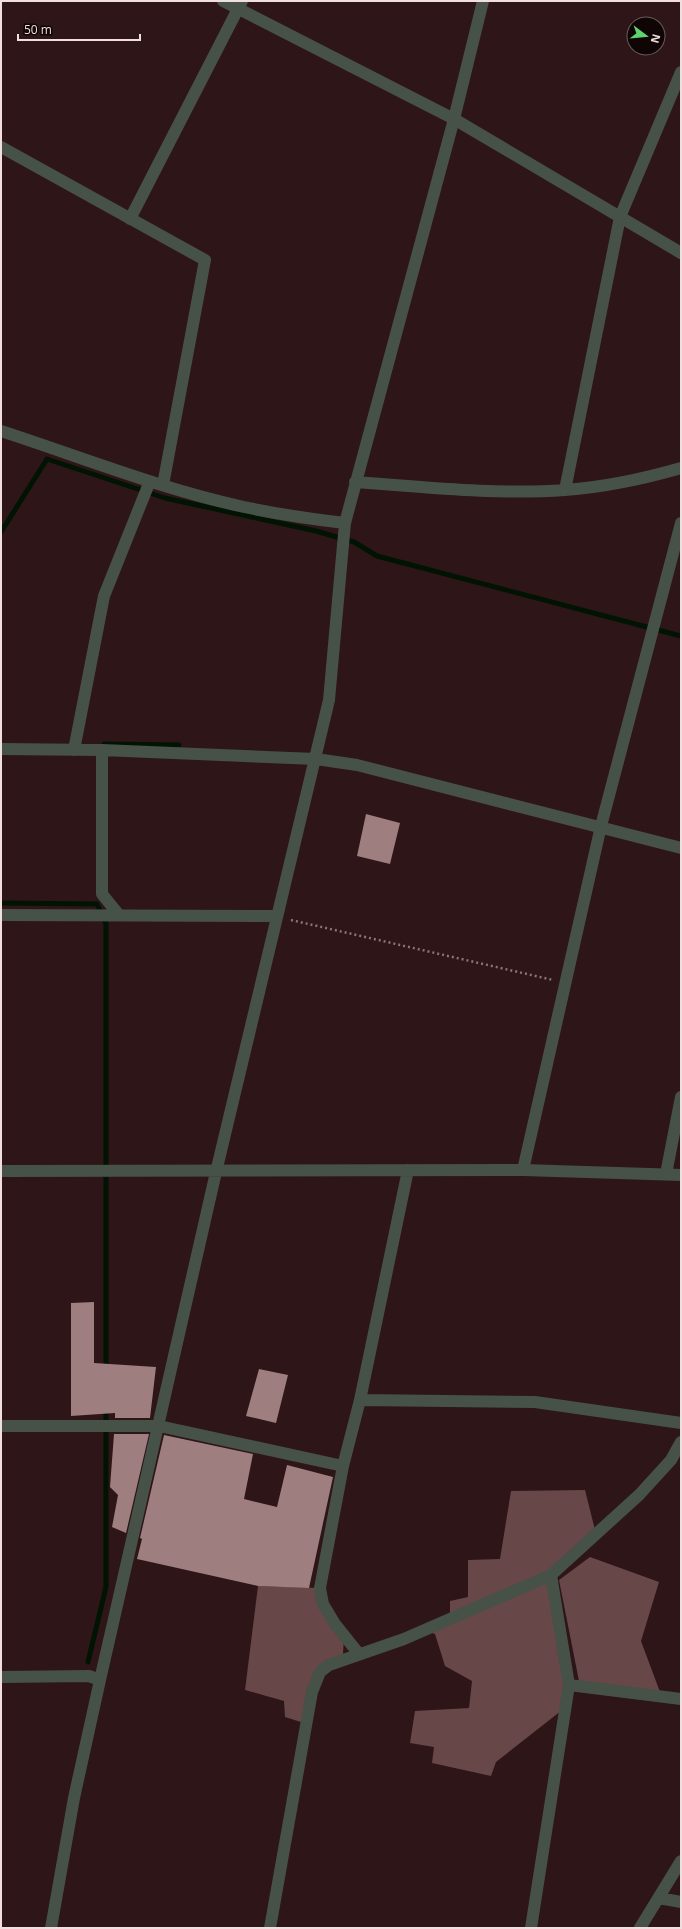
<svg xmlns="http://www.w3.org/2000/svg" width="682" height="1929" font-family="'Open Sans',sans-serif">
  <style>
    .forest { fill: #684748 }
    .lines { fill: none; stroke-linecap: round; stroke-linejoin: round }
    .stream { stroke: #011403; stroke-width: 5 }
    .building { fill: #9f7e7f }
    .path { stroke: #8b7576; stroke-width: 2.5; stroke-dasharray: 2 3; stroke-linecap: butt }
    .minor { stroke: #465147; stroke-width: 12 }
  </style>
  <rect width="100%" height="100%" fill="#2e1517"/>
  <path class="forest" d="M585,1490L596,1534L551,1575L566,1707L496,1762L491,1776L432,1763L434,1747L410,1743L415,1711L469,1708L472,1681L445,1666L435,1634L424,1630L450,1616V1601L468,1597V1560L500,1559L511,1491Z
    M590,1557L659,1582L641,1641L660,1692L579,1681L559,1580Z
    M258,1586L320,1588L344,1636L343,1654L320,1672L304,1723L285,1717L284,1701L245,1690Z"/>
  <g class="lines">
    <path class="stream" d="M1,532L47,459L165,498L316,531L354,542L377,556L681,636
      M104,744L179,745
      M1,903L97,904L106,924V1370
      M88,1662L106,1587V1408"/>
  </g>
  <path class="building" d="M366,814L400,823L390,864L357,856Z
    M94,1302V1363L156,1367L150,1418H115V1413L71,1416V1303Z
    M259,1369L288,1375L276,1423L246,1416Z
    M114,1434H149L126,1533L112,1527L118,1495L110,1487Z
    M164,1435L253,1454L244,1499L277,1507L287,1465L333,1477L309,1588L258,1586L137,1559L142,1539L140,1538Z"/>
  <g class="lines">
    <path class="path" d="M291,920L553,980"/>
    <path class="minor" d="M223,1L454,119L681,253
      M1,147L205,260L163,485
      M130,219L242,1
      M1,431C81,457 161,489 244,507C277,514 311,519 345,523
      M355,482C425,487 495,495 565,490C604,487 643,479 681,468
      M565,490L620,217L681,72
      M1,749L102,750L316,759L357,765L681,848
      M74,750L104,596L150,481
      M102,750V894L119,915
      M1,915L277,916
      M523,1170L601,826L681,523
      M1,1171L523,1170L681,1175
      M666,1174L681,1097
      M360,1400L535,1402L681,1423
      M1,1426H159L343,1466
      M359,1654L335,1624L323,1604L320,1588L343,1466L360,1400L408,1170
      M1,1677L89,1676L100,1680
      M569,1685L681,1699
      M659,1898L681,1902
      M51,1928L74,1798L100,1680L216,1172L329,700L345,523L454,119L483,1
      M270,1928L312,1692L320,1672L329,1665L404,1639L551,1575L639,1495L671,1460L681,1442
      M531,1928L569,1685L551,1575
      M640,1928L681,1861"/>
  </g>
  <rect width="682" height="1929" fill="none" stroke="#f1dede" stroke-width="4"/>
  <g transform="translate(646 36) rotate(106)"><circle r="19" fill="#0f0505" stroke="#695c5c"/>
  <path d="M0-3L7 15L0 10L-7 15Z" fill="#5cd56d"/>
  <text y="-6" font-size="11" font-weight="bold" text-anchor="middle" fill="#f1dede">N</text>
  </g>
  <path d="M18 34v6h122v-6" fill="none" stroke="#f1dede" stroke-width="2"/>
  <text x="24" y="34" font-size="12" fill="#f1dede" stroke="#0f0505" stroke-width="3" paint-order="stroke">50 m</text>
</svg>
